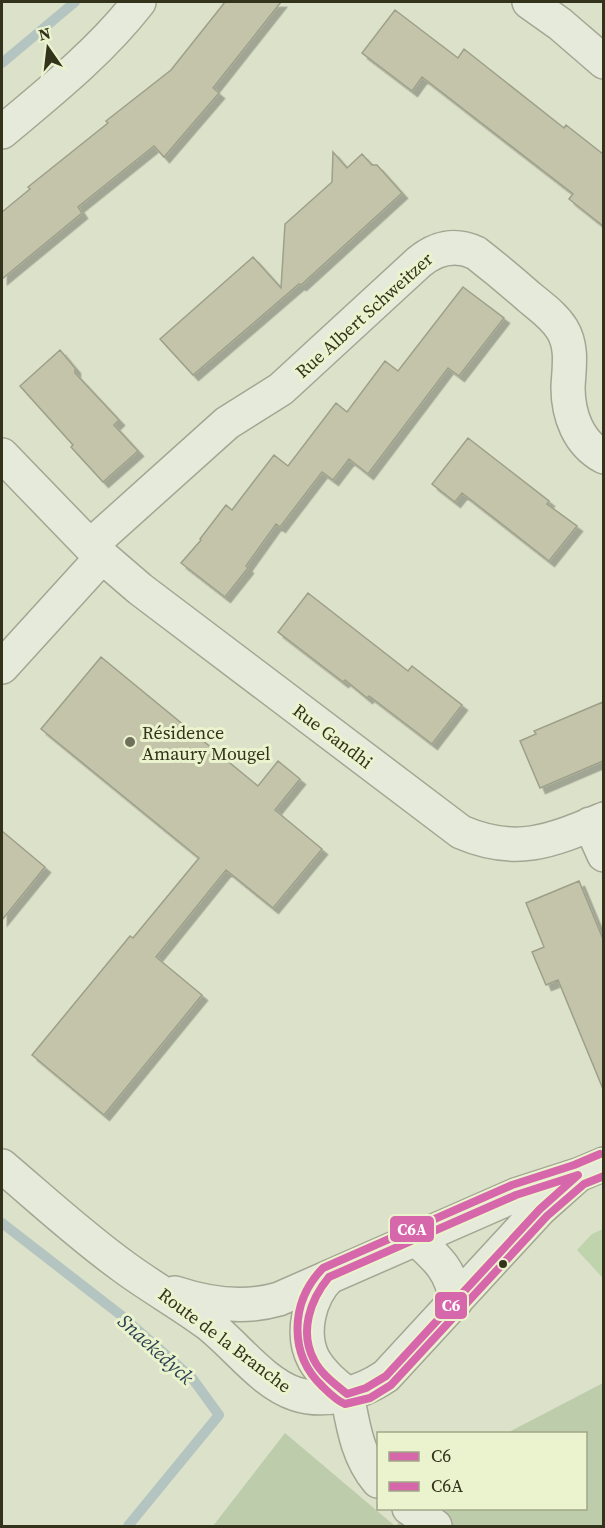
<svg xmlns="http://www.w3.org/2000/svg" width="605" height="1528" font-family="'Source Serif 4',serif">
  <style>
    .green { fill: #bfd3ac }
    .cemetery { fill: #bdcdab }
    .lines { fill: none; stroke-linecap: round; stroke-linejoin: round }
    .stream { stroke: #b3c4c1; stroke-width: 10 }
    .building { fill: #c3c4aa; stroke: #9ea089; stroke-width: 1.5; filter: url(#shadow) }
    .minor-casing { stroke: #a3a693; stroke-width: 36 }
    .minor { stroke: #e6eadb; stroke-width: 33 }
    .bus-1-casing { stroke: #ebf3ce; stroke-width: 12 }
    .bus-2-casing { stroke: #ebf3ce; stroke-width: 12 }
    .bus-1 { stroke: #d767ab; stroke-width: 8 }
    .bus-2 { stroke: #d767ab; stroke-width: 8 }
    .poi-dot { fill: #6e7059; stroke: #ebf3ce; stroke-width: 2 }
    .bus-dot { fill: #33331c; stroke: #ebf3ce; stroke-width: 2 }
    .labels { text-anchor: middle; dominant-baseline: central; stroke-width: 6; stroke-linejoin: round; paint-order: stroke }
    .street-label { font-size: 18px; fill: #33331c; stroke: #ebf3ce }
    .poi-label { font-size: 18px; fill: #33331c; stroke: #ebf3ce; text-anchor: start }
    .water-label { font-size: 20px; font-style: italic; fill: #2c4152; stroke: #ebf3ce }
    .line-badge { stroke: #ebf3ce; stroke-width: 2 }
    .badge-label { font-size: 16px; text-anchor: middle; font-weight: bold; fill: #fff }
  </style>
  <defs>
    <filter id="shadow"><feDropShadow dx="5.5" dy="5.5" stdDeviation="0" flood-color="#0004"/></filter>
  </defs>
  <rect width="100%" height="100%" fill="#dce1c9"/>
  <path class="green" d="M603,1229V1278L577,1250L592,1234Z"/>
  <path class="cemetery" d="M603,1383V1526H396L410,1509L586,1508V1434L507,1433Z
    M285,1433L395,1526H213Z"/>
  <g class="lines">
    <path class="stream" d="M2,63L75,2
      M2,1223L122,1316L192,1378L219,1415L128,1526"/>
  </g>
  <path class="building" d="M225,2H281L213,88L219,93L164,157L154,146L78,207L82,213L2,279V212L30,189L28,187L108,123L106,121L171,70Z
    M395,10L458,58L464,49L564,128L566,125L603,154V226L569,199L573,194L422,77L412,91L362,53Z
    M333,152L347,168L362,154L372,165H377L402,193L301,285L299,284L193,375L160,339L253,257L281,288L285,224L332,182Z
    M463,287L504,318L459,376L448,368L368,474L349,459L333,480L322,472L280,527L276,524L246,566L248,568L225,597L181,563L201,540L200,539L226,505L232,510L274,455L288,466L336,403L347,412L385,361L398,371Z
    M60,350L75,368V373L119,420L114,425L138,451L103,482L71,447L73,445L20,386Z
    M468,438L549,501L547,504L577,526L549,561L462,493L455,502L432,484Z
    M308,593L408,671L412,666L462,705L432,744L369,696L367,698L345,680L343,682L278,632Z
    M101,657L258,786L278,761L300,779L275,810L322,849L273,908L226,870L156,957L202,995L104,1115L32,1055L130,936L133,938L199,858L41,729Z
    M603,702V761L540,788L520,741L536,734L534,731Z
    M2,831L45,867L2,920Z
    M579,881L603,939V1089L558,980L546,985L532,952L544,947L526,903Z"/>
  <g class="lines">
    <g class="minor-casing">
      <path id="minor" d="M529,2L560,24L604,62
        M2,132C51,91 100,52 139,2
        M2,455L90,546L140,589L461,832C517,856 551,841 604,819
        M90,546L227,423L281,389L419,262C436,248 455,243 476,253C494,267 512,282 529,297C541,307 554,316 562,329C573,347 569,367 568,387C568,415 578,443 604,457
        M2,667L102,557
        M590,824L604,855
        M2,1166C42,1200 81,1236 124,1267C151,1287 180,1303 207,1323C235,1344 262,1383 296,1394C326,1404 361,1393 386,1376L540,1209L578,1175
        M415,1238C438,1259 451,1270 456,1301
        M329,1277C309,1297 300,1334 314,1360C322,1374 335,1384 347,1394
        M175,1293C208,1304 245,1309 279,1299L516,1195L578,1175L604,1164
        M347,1394C353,1425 357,1456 378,1481
        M409,1508L435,1526"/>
    </g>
    <use href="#minor" class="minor"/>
    <g class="bus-1-casing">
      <path id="bus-1" d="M578,1175L540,1209L386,1376L366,1388L347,1394C335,1384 321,1374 314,1360C299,1332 310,1300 329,1277L516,1195Z"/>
    </g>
    <g class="bus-2-casing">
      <path id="bus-2" d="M600,1154L574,1165L512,1185L323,1268C290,1302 288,1354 323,1387C329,1393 337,1401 345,1404L370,1398L391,1385L547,1216L584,1184L604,1176"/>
    </g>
    <use href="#bus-1" class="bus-1"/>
    <use href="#bus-2" class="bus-2"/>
  </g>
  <circle class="poi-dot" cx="130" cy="742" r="6"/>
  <circle class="bus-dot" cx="503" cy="1264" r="5"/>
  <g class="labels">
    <g class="street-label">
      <text transform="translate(364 315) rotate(-42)">Rue Albert Schweitzer</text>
      <text transform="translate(333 736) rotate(37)">Rue Gandhi</text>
      <text transform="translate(225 1340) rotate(37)">Route de la Branche</text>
    </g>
    <g class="poi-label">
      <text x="142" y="732">Résidence<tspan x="142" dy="21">Amaury Mougel</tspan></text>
    </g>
    <g class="water-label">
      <text transform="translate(156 1349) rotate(42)">Snaekedyck</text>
    </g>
  </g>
  <g class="line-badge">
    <rect x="389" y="1215" width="46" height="28" rx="6" fill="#d767ab"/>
    <rect x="434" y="1291" width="34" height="29" rx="6" fill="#d767ab"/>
  </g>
  <g class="badge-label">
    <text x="412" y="1235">C6A</text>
    <text x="451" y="1311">C6</text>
  </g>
  <rect width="605" height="1528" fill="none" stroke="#33331c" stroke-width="6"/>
  <rect x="377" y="1432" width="210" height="78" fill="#ebf3ce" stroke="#a1a687" stroke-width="1.5"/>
  <rect x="389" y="1452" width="30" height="9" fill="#d767ab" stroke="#a1a687" stroke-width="1.5"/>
  <text x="431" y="1462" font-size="18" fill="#33331c">C6</text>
  <rect x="389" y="1482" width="30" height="9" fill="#d767ab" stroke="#a1a687" stroke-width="1.5"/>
  <text x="431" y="1492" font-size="18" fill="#33331c">C6A</text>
  <g transform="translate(48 48) rotate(346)" stroke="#ebf3ce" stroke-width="4.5" paint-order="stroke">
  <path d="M0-4.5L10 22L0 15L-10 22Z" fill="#33331c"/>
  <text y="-9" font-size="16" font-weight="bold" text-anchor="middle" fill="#33331c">N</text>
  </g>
</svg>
